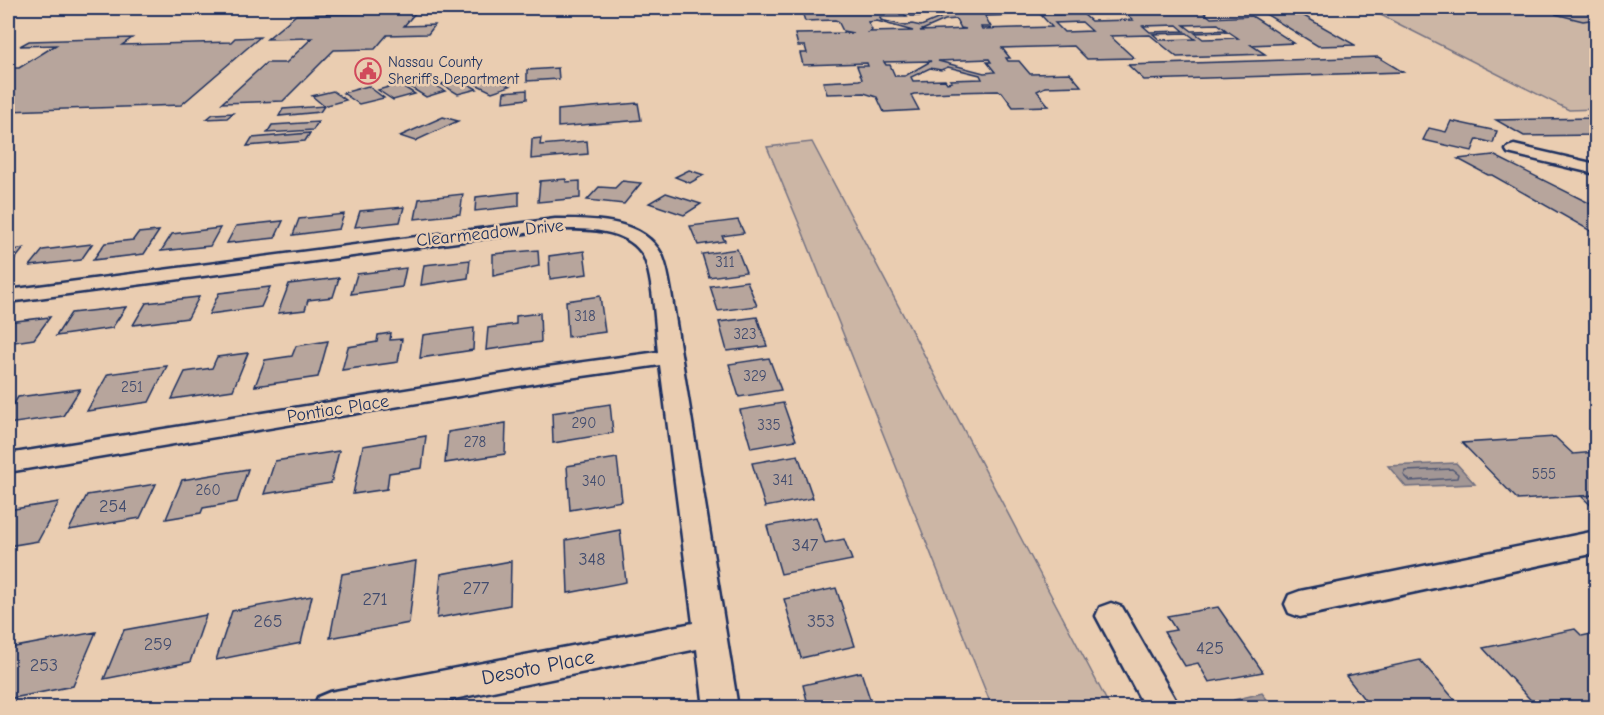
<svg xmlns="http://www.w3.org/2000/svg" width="1604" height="715" font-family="'Comic Neue',sans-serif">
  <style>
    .green { fill: #ccb6a5; stroke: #747282; stroke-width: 1.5 }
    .water { fill: #a39795; stroke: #6d6d7f; stroke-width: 1.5 }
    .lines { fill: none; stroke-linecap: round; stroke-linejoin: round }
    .shore { stroke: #515974; stroke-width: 1.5 }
    .building { fill: #b7a59c; stroke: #1b2f5e; stroke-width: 1.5; fill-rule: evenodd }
    .minor-casing { stroke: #1b2f5e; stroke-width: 5 }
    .minor { fill: #eacdb1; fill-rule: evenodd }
    .labels { text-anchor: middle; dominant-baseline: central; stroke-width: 5; stroke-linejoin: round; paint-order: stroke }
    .far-poi-label { font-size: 15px; fill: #1b2f5e; stroke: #eacdb1; text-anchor: start }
    .number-label { font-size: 15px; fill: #424c6e }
    .street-label { font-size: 18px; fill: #1b2f5e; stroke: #eacdb1 }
    .near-number-label { font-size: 18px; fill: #424c6e }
    .near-street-label { font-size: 21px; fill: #1b2f5e; stroke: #eacdb1 }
  </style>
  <rect width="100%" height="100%" fill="#eacdb1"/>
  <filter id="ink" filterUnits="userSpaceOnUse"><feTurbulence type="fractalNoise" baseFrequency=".0167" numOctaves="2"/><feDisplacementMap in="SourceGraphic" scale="12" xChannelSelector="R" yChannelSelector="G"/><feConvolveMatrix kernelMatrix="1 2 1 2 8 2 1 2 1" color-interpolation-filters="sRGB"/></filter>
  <g filter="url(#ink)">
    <path class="green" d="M1367,8H1596V109L1569,110Z
      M812,142L1110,707H992L803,233L767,147Z"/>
    <path class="water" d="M1456,463L1475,484L1406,487L1388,466Z
      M1262,693L1273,707H1239L1234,700Z"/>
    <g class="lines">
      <path class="shore" d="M1452,469L1458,474L1457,478L1410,481L1404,475L1406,471Z"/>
    </g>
    <path class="building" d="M839,8H1009L1016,15L985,16L991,27H981L982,29L1052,27L1041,15L1083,14L1091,21L1133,20L1124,12L1201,10L1211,18L1252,16L1294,43L1251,45L1265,54L1177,57L1150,35L1110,36L1134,58L1087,59L1074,46L1002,48L1010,58H1006L1008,61H1019L1030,74L1070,73L1081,86L1045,87L1037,91L1049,106L1013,107L1002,92L998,91L952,92L914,94L911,95L919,110L884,112L877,97L864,93L827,94L823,82L859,80L862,79L857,66H868L867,63L803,65L800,53H807L805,46H798L795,34L853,33L843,31L838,21L835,20L805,21L802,12H831ZM910,14L911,16H938L940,18L921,26L912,24L906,26L881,20L880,17H907L905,15ZM956,19L961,28L966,29L920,31L945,20ZM877,21L913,31L869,32L872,30L868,22ZM1082,22L1092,31L1064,32L1055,23ZM1218,24L1226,30L1192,31L1184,25ZM1177,25L1184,31L1150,32L1143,26ZM1229,32L1238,38L1203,39L1195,33ZM1187,33L1195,39L1160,40L1153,34ZM989,59L991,62H987L995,72L984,73L938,61ZM931,61L905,76H895L890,65H886L884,62ZM948,67L980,75L982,79L950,80L952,82L947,83L945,80L913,81L911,77L930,68L941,70Z
      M1256,8H1290L1355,45L1318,46Z
      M1582,9L1596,12V19L1583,21L1555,14Z
      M416,12L404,26L435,25L428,34L387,35L375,49L334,50L283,101L222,103L266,63H286L312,38L267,39L296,15Z
      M260,37L181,105L8,111V68H19L56,45L20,46L29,41L132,38L122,45L231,42L235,38Z
      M1378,57L1403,72L1144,80L1128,65Z
      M558,68L559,79L527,81V70Z
      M486,75L510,86L492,92L467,80Z
      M459,79L477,89L458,94L441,84Z
      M429,82L445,91L426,97L410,87Z
      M399,84L415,94L393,100L378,90Z
      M368,86L384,98L359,104L343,93Z
      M527,90V99L503,102L504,92Z
      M333,91L346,100L324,106L312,96Z
      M638,103L641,120L558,127V110Z
      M324,106L320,112L279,116L283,109Z
      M233,113L227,118L207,119L213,114Z
      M1588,116H1596V135L1524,136L1496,120L1591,118Z
      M443,117L458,121L415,141L400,136Z
      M1451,121L1497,131L1493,143L1477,139L1472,151L1423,140L1429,128L1446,132Z
      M318,122L313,130L267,133L272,125Z
      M310,133L305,141L247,146L252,138Z
      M541,138L540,145L587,141L588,154L531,159L532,139Z
      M1493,155L1595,206H1592L1596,209V234L1492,175H1488L1458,159Z
      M689,170L704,175L690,183L675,177Z
      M566,179V182L580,181V198L538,202L540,181Z
      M622,181L641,183L624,204L587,200L599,187L615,188Z
      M519,192V206L475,211L476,197Z
      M666,193L701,204L684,215L649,203Z
      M463,194L460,214L415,219L419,199Z
      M404,207L400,222L355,227L360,211Z
      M344,214L339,229L293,235L299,219Z
      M738,220L744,233L722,236L725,241L698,245L690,226Z
      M283,221L275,238L227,243L236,226Z
      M220,228L210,246L161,251L172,234Z
      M159,231L144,254L93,260L105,243L133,240L138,233Z
      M92,244L81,260L30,266L43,250Z
      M24,248L8,268V251Z
      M737,249L746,272L709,277L702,254Z
      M538,250L539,266L493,276V254Z
      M584,251L587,274L550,279L549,256Z
      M470,260L468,278L421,285L424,265Z
      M406,268L402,287L351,294L357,274Z
      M339,278L333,297L308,300L305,310L278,313L289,284Z
      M747,281L757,306L718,311L710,286Z
      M270,287L261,307L209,314L219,293Z
      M600,296L605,332L568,337L566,301Z
      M199,297L188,318L133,325L146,303Z
      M126,307L112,328L56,336L71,313Z
      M540,313L541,342L486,350L488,328L516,324V316Z
      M50,317L34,339L8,343V322Z
      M757,317L767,346L727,351L719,322Z
      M474,328L473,350L420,358L423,335Z
      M391,333L390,340L402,339L398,362L342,370L348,347L377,342L378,335Z
      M328,341L318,377L255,386L265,360L292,356L296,346Z
      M248,353L233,390L172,399L185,372L212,368L217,357Z
      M769,358L781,390L739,397L729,364Z
      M167,366L149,402L87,411L108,374Z
      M80,389L63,416L8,424V413L18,397Z
      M783,403L796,440L751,448L740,410Z
      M610,404L613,433L553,443L552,413Z
      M506,423L505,454L445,463L448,432Z
      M426,436L422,468L389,473L387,489L353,494L363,446Z
      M1555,437L1573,454L1596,452V495L1518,500L1462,443Z
      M339,451L331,483L264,494L275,461Z
      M798,455L813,498L765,507L752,463Z
      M617,458L622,501L570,510L567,466Z
      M248,469L237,502L203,508L201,513L166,519L182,480Z
      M156,484L140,518L69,530L87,495Z
      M1596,495V510L1581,496Z
      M59,502L38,541L8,546V510Z
      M816,517L825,543L844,539L852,560L781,574L767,526Z
      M620,530L626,582L568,593L566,540Z
      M416,561L409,623L330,638L342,574Z
      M511,561L510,605L437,618L441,574Z
      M836,588L855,646L801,658L784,599Z
      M312,596L301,643L216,660L232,611Z
      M1218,607L1263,672L1209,682L1198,663L1185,666L1164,632L1176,630L1167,616Z
      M206,615L190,662L104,679L124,630Z
      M1575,629L1582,636L1596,633V708H1538L1483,648Z
      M96,632L73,686L8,699V654L10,648Z
      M1420,660L1462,708H1371L1346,676Z
      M861,672L873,708H809L803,685Z"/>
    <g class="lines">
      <g class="minor-casing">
        <path id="minor" d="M1514,145L1596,164V174L1508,153L1506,150L1508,147Z
          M555,219C591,219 643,218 662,255C667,267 669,280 671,292L738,708H704L697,649L410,708H313L318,697L330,692L693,623L660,365L548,381L8,472V454L548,367L658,352C656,330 653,268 641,252C623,227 582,229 555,229L8,302V290Z
          M1596,531V553L1300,617L1289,613L1285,604L1289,595L1300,591Z
          M1111,603L1122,607L1180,708H1145L1096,616L1100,607Z"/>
      </g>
      <use href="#minor" class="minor"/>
    </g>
  </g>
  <defs>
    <g id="civic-ring" transform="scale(1.35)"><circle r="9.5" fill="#eacdb1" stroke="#d1495b" stroke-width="1.5"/><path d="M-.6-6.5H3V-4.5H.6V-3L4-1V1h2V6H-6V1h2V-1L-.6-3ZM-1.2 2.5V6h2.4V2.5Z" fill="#d1495b"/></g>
  </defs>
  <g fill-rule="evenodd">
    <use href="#civic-ring" x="368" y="71"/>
  </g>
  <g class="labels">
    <g class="far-poi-label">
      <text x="388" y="62">Nassau County<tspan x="388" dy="17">Sheriff's Department</tspan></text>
    </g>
    <g class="number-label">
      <text x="725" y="262">311</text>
      <text x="585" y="316">318</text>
      <text x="745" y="334">323</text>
      <text x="755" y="376">329</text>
      <text x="132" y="387">251</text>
      <text x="584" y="423">290</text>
      <text x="769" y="425">335</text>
      <text x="475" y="442">278</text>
      <text x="1544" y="474">555</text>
      <text x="783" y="480">341</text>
      <text x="594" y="481">340</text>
      <text x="208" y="490">260</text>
    </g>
    <g class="street-label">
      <text transform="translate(490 233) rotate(-6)">Clearmeadow Drive</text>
      <text transform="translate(338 409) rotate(-9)">Pontiac Place</text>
    </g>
    <g class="near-number-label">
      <text x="113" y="506">254</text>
      <text x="805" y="545">347</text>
      <text x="592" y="559">348</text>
      <text x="476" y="588">277</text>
      <text x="375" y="599">271</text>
      <text x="268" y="621">265</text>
      <text x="821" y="621">353</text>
      <text x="158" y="644">259</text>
      <text x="1210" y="648">425</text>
      <text x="44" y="665">253</text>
    </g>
    <g class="near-street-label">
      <text transform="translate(538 667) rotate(-11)">Desoto Place</text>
    </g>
  </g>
  <rect width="1604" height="715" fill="none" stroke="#eacdb1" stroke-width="30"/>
  <rect x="15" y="15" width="1574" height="685" fill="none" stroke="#1b2f5e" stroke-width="2" filter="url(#ink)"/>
</svg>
